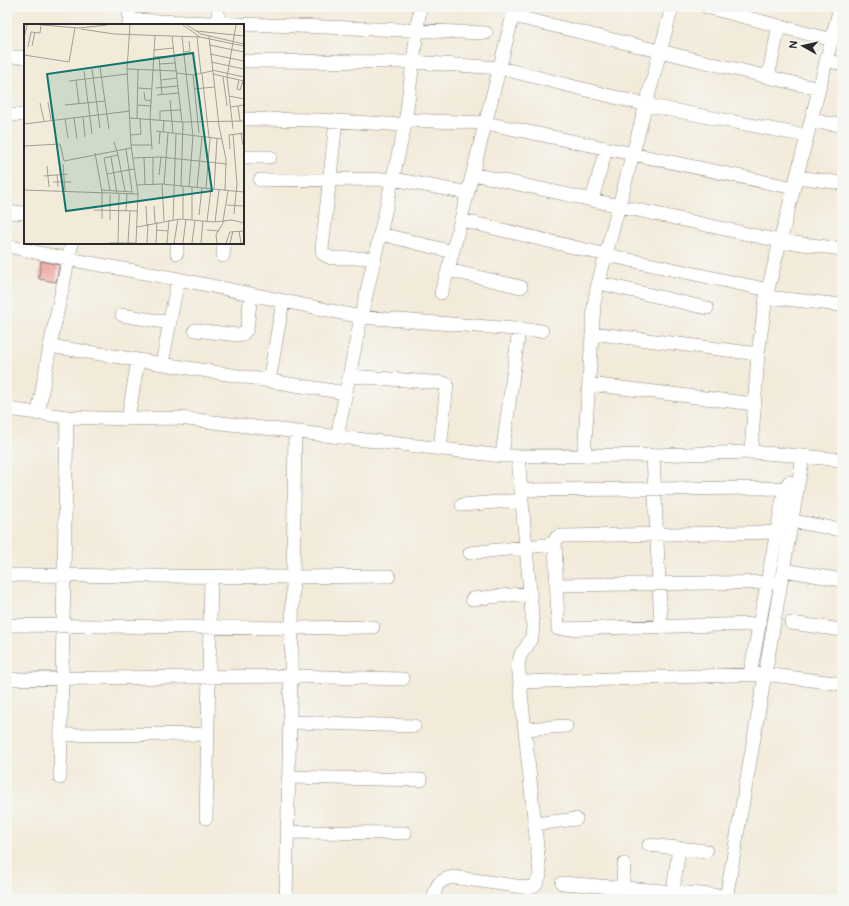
<svg xmlns="http://www.w3.org/2000/svg" width="849" height="906" font-family="'Balsamiq Sans',sans-serif">
  <style>
    .building { fill: #eb9893 }
    .lines { fill: none; stroke-linecap: round; stroke-linejoin: round }
    .minor-casing { stroke: #8f8b82; stroke-width: 14 }
    .minor { stroke: #fff; stroke-width: 13 }
    .inset-road { fill: none; stroke: #a39e94; stroke-width: 1 }
    .view { fill: #0f766e; fill-opacity: 0.15; stroke: #0f766e; stroke-width: 2 }
    .inset-edge { fill: none; stroke: #2b2b2b; stroke-width: 2 }
  </style>
  <rect width="100%" height="100%" fill="#f6f6f2"/>
  <filter id="ink" filterUnits="userSpaceOnUse"><feTurbulence type="fractalNoise" baseFrequency=".025" numOctaves="2"/><feDisplacementMap in="SourceGraphic" scale="8" xChannelSelector="R" yChannelSelector="G"/><feConvolveMatrix kernelMatrix="1 2 1 2 8 2 1 2 1" color-interpolation-filters="sRGB"/></filter>
  <filter id="wash" filterUnits="userSpaceOnUse"><feTurbulence type="fractalNoise" baseFrequency=".012" numOctaves="4" result="noise"/><feDisplacementMap in="SourceGraphic" scale="16" xChannelSelector="R" yChannelSelector="G"/><feGaussianBlur stdDeviation="0.9" result="paint"/><feColorMatrix in="noise" values="0 0 0 0 0 0 0 0 0 0 0 0 0 0 0 0 0 1.4 0 .05"/><feComposite in="paint" operator="in"/></filter>
  <g filter="url(#wash)">
    <rect width="100%" height="100%" fill="#f3ebda"/>
    <g id="blocks">
      <path class="building" d="M41,261L59,265L56,282L39,279Z"/>
    </g>
  </g>
  <g filter="url(#ink)">
    <use href="#blocks" fill-opacity="0" stroke="#8f8b82" stroke-width="1"/>
    <g class="lines">
      <g class="minor-casing">
        <path id="minor" d="M707,7L832,40
          M513,16L819,89
          M130,20L486,33
          M218,23V7
          M129,25L130,7
          M7,57H25
          M826,60L842,64
          M243,61L413,62L500,68L646,105L807,136
          M768,77L779,26
          M7,115H25
          M243,119L318,120L405,125
          M406,120L486,123L794,188
          M336,121L322,249L323,254L331,258H375
          M811,121L842,125
          M243,157H270
          M473,174L780,241L842,249
          M797,177L842,183
          M260,180L393,179L468,193
          M592,200L606,149
          M7,212L25,213
          M461,220L607,255L768,290
          M381,234L453,252
          M7,246L68,259L178,279L361,317L542,331
          M177,253V243
          M223,256L224,243
          M448,270L521,287
          M599,283L707,308
          M441,293L448,270L515,7
          M766,297L842,305
          M122,315L170,323
          M195,330L238,335L243,334L247,329L251,294
          M592,333L758,354
          M50,346L346,393
          M162,364L178,279
          M350,376L444,383L447,384L440,449
          M269,381L283,301
          M589,384L754,404
          M7,409L67,417L128,419L179,418L502,456L653,455L751,452L803,456L842,460
          M38,414L50,346L72,243
          M128,419L138,360
          M337,437L361,317L405,125L420,7
          M751,452L758,354L766,297L840,7
          M653,455L661,626
          M502,456L519,330
          M584,456L594,305L597,288L672,7
          M521,490L785,488
          M462,505L522,500
          M792,521L842,530
          M470,553L554,544
          M784,570L842,580
          M7,575L293,577L389,576
          M556,585L781,582
          M472,599L530,593
          M791,623L842,630
          M760,624L558,629L555,540L557,537L563,536L777,532
          M7,625L292,628L373,627
          M750,674L785,488L789,482
          M14,679L291,676L403,679
          M520,682L765,674L842,684
          M290,722L414,726
          M525,729L566,726
          M61,735L208,734
          M289,777L421,780
          M60,778L67,417
          M206,818L211,577
          M535,824L576,819
          M288,832L405,833
          M649,845L706,851
          M562,883L726,896
          M286,899L293,577L295,432
          M434,899C435,885 439,880 453,877L530,888L536,884L540,875L518,664L521,654L527,646L532,636L533,626L518,457
          M622,899L624,864
          M672,899L679,848
          M726,899L803,456"/>
      </g>
      <use href="#minor" class="minor"/>
    </g>
  </g>
  <g transform="translate(24 24)">
    <rect width="220" height="220" fill="#f3ebda"/>
    <path class="inset-road" d="M18,1L55,4L83,1M159,1L176,13L220,22M163,1L177,10L220,20M57,5L90,10L176,13M172,7L220,12M148,12L158,98M185,12L195,102L202,135L201,167M158,13L169,112L165,163M173,13L177,50M0,14L3,1M185,21L220,28M8,22L11,8M4,23L7,8L16,9L17,1M130,26L150,24M160,28L166,27L165,17M186,30L220,37M0,31L45,38L51,4M130,33L151,32M135,33L138,71M187,38L220,45M135,40L152,39M76,43L85,105M68,45L76,104M103,45L153,47M188,46L220,53M60,47L68,110M153,49L169,51L188,47M178,50L185,113M189,50L220,57M169,51L175,109M199,53L203,82M52,56L55,80M137,56L153,54M215,56L213,65L216,66L219,57M45,57L103,50M114,64L128,65M132,64L154,62M170,65L190,63M120,68L121,76L127,77M133,71L155,69M205,72L220,75M146,76L149,109M24,78L27,96M16,79L20,97M41,81L81,77M114,81L127,82M214,82L216,97M207,83L220,81M59,93L61,113M50,94L53,115M106,94L158,98L220,97M113,94L114,45M41,95L44,114M136,96V87L157,86M0,100L106,87M209,105L203,53L212,1M132,107L198,115M139,108L140,96M217,109L219,121M209,110L213,160L210,190M107,111L117,110L116,94M90,118L94,131M135,120L136,108M107,121H128M0,122L36,120L40,137L107,124M102,125L108,167M128,125L126,95L131,12M206,125L205,111L220,109M71,129L78,168V195M87,133L93,169M120,133L121,160M129,133V160M109,134L136,133L203,140M39,140L41,167M23,142L25,163M83,150L110,145M33,151L34,163M135,151L137,133M20,152L44,150M29,158H47M138,160L140,197M140,160L144,109M113,161L138,160L220,168M157,162L159,98M159,162V195M168,163V196M173,164L178,113M182,165L186,114M0,166L114,170M77,166L109,168M86,166L80,134L94,131L101,167M190,166L193,114M220,168V192M203,181L220,182M122,182L123,201M130,182L131,199M70,186L114,187M102,187L103,169M175,191L178,164M86,196V171M149,196L152,110M183,197L187,165M199,197L204,167M191,198L195,166M113,203L156,195L190,198L208,196L220,199M132,206L144,207M183,206L195,207M215,207L217,219M85,219H112L114,170L107,121L103,45L106,1M94,219L95,169M104,219L106,187M123,219L124,200M132,219L133,198M143,219L145,196M150,219L154,195M159,219L162,195M168,219L171,196M177,219L179,197M193,219L192,211L200,197M202,219L206,208L220,207M206,219L209,207"/>
    <path class="view" d="M169,29L188,167L42,187L23,50Z"/>
    <rect width="220" height="220" class="inset-edge"/>
  </g>
  <rect width="849" height="906" fill="none" stroke="#f6f6f2" stroke-width="24"/>
  <g transform="translate(803 46) rotate(278)" stroke="#f6f6f2" stroke-width="3" paint-order="stroke">
  <path d="M0-3L7 15L0 10L-7 15Z" fill="#2b2b2b"/>
  <text y="-6" font-size="11" font-weight="bold" text-anchor="middle" fill="#2b2b2b">N</text>
  </g>
</svg>
